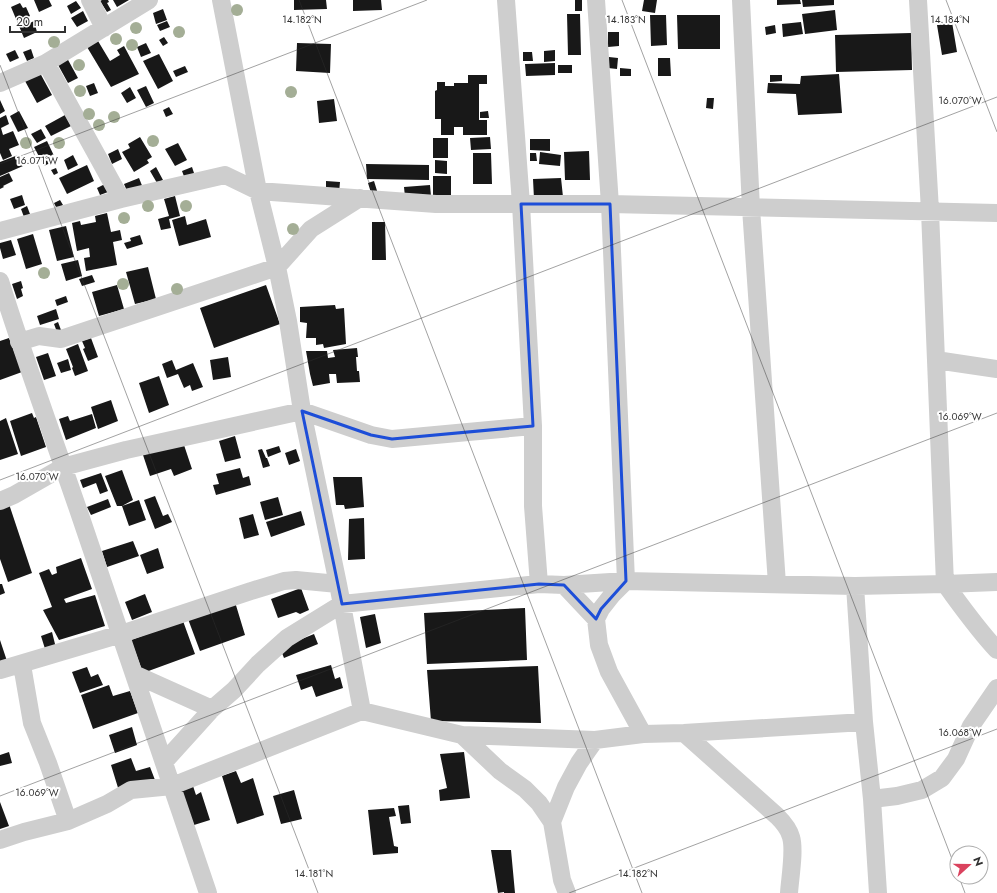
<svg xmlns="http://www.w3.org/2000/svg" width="997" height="893" font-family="Jost,sans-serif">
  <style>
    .building { fill: #181818 }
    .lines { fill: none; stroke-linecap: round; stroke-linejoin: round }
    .minor { stroke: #cecece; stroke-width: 18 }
    .tree { fill: #a4ae96 }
    .marked { fill: none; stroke: #1d4ed8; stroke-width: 3; stroke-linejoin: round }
    .ticks { fill: none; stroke: #313131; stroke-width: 1; stroke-opacity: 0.45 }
    .ticks-label { font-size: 10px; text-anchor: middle; fill: #313131; stroke: #fff; stroke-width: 4; stroke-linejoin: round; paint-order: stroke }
  </style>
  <rect width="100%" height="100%" fill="#fff"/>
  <path class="building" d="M34,0H49L52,6L39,12Z
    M102,0H108L109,2L107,3L111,10L107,12L100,1Z
    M113,0H129L117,7Z
    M294,0H326L327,9L294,10Z
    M353,0H381L382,10L353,11Z
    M575,0H582V11H575Z
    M644,0H657L655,13L642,11Z
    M777,0H800L801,4L777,5Z
    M802,0H834V5L803,7Z
    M76,1L81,8L71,14L67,6Z
    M20,3L23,8L26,7L30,16L26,18L28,24L34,21L37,32L24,38L11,7Z
    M163,9L167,20L156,24L153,13Z
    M835,10L837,30L805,34L802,14Z
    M83,11L88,21L77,27L71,18Z
    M567,14H580L581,55H568Z
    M650,15H666L667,45L651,46Z
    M677,15H720V49H678Z
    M167,21L170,27L160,31L157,25Z
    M801,22L803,34L783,37L782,24Z
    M952,22L957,52L942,55L937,25Z
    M775,25L776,33L766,35L765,27Z
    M608,32H619V46L608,47Z
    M911,33L912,70L836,72L835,35Z
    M164,37L168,43L163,46L159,40Z
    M98,41L110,61L120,55L117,50L124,46L139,74L111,87L87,47Z
    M146,43L151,53L141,57L137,47Z
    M297,43L331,44L330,73L296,71Z
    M31,49L34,58L27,61L23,52Z
    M15,50L19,58L10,62L6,54Z
    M555,50V61L544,62V51Z
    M523,52H532L533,61H523Z
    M159,54L173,81L158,89L143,61Z
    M609,57L618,58L617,69L608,68Z
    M67,58L78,78L68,83L57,63Z
    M658,58H670L671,76H658Z
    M555,63V75L526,76L525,64Z
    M558,65H572V73H558Z
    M185,66L188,72L176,77L173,71Z
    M620,68L631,69V76H620Z
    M40,73L52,95L37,103L25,81Z
    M839,74L842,113L798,115L796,94L767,93L768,83L800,84L801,76Z
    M468,75H487V84H479V120H487V135H463V127H454V135H441V119H435V91L437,90V82H445V86H454V83H468Z
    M770,75H782V81L770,82Z
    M94,83L98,93L90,96L86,86Z
    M146,86L154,103L146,107L137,90Z
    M130,87L136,98L127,103L121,93Z
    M707,98H714L713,109L706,108Z
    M334,99L337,121L319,123L317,101Z
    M0,100L5,111L0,114Z
    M169,107L173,114L166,117L163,110Z
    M19,111L28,128L18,132L10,116Z
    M488,111L489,118H480V112Z
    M6,115L9,124L1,128L3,135L13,131L19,145L9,149L12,156L3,160L0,153V118Z
    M65,115L71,126L51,136L45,126Z
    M41,129L46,138L37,143L31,134Z
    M140,137L152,157L147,160L149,163L134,172L122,152L130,148L128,144Z
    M490,137L491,149L471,150L470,138Z
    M433,138H448V158H433Z
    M530,139H550V151L530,150Z
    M47,141L56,160L44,166L34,147Z
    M178,143L187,160L175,166L165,149Z
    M118,149L122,159L112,164L108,154Z
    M589,151L590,180H565L564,152Z
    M540,152L561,155L560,166L539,164Z
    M473,153H491L492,184H473Z
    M530,153H536L537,161H530Z
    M18,155L23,166L0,176V162Z
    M73,155L78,165L68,170L64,160Z
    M435,160L447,161V174L435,173Z
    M366,164L429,165V180L367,179Z
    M87,165L94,181L67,194L59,178Z
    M156,167L163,180L157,183L150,171Z
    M192,167L195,176L185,179L182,171Z
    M56,168L58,173L54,175L51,170Z
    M9,173L13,181L3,186L4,187L0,189V177Z
    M433,176H451V195H433Z
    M139,178L143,188L127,191L124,184Z
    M561,178L563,197L534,199L533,179Z
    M326,181L340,182L339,193L326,192Z
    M374,181L378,194L372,196L368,183Z
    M105,184L108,192L100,195L97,188Z
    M430,185L431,196L405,197L404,187Z
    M22,195L25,205L14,209L10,199Z
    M175,196L180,216L169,219L171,228L161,230L158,219L169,216L164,199Z
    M60,200L63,205L57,209L54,203Z
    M27,206L30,214L24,217L21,209Z
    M107,213L111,232L120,230L122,240L113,242L117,265L86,271L84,258L90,257L89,248L77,251L72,223L80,221L81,225L96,222L95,216Z
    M185,216L187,225L206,219L211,237L179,246L172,220Z
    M372,222H385L386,260H372Z
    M66,226L74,257L57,261L49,230Z
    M33,234L42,264L26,269L17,239Z
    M140,235L143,244L127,249L124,243L131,241L130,238Z
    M11,240L16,255L3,259L0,248V243Z
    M78,260L82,276L66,281L61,264Z
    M148,267L156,299L135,304L126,272Z
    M92,275L95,282L82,286L79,279Z
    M21,281L23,288L21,289L23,296L17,299L12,284Z
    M117,285L124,309L99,316L92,292Z
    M266,285L280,324L214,348L200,308Z
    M66,296L68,302L57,306L55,300Z
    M335,305L336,309L344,308L346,344L324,348L323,344L316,345V338H306L307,323L300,322V307Z
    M56,309L59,319L40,325L37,316Z
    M58,322L61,330L57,332L54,324Z
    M9,338L22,372L0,380V341Z
    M91,338L98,357L88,361L83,349L85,348L82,341Z
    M78,344L88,371L75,376L72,368L73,367L66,349Z
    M357,348L358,357H356L357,371H359L360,382L337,383L336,374H329L330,383L313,386L310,374L306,351H327L328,358L335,357L333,350Z
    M48,353L56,376L44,380L36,357Z
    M228,357L231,377L213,380L210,360Z
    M68,359L71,370L61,373L57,363Z
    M172,360L176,370L193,363L203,387L192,391L190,385L184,388L178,374L167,378L162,364Z
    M159,376L169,405L149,413L139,383Z
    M111,400L118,421L98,429L91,407Z
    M32,413L34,418L36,417L46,447L21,456L10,421Z
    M92,414L96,428L66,440L59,419L68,416L70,421Z
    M6,418L18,454L0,460V421Z
    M235,436L241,458L225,462L219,441Z
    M183,442L192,469L174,476L171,469L150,476L143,455Z
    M279,446L281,452L268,457L266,450Z
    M262,449L266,458H267L270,466L263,468L258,450Z
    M296,449L300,461L289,465L285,453Z
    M240,468L243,478L249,476L251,485L216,495L213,485L219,484L216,474Z
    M122,470L133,500L122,506H117L105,476Z
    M101,473L108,491L100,494L96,483L83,488L80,480Z
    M333,477H362L364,507L345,509L344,505H336Z
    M155,496L163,516L168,514L172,522L155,529L144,500Z
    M278,497L283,515L265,520L260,502Z
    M108,499L111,507L91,515L87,507Z
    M139,500L146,520L129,526L122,506Z
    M8,501L32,573L8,582L0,559V504Z
    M301,511L305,525L271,537L266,522Z
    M253,514L259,535L244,539L239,518Z
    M364,518L365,559L348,560L349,519Z
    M133,541L139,556L107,567L102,551Z
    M158,548L164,568L147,574L140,555Z
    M81,558L92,589L64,599L66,603L95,595L105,626L59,640L43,610L52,607L39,573L49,569L52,575L57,573L56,567Z
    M0,584H2L5,593L0,595Z
    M301,588L309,610L300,614L296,612L278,618L271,599Z
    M145,594L152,612L132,620L125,602Z
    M235,602L245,635L200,651L188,619Z
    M525,608L527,660L427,664L424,613Z
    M375,614L381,643L366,648L360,617Z
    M183,621L195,654L143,673L131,640Z
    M52,632L56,648L46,652L41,636Z
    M314,634L318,644L284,658L280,648Z
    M0,640L7,661L0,664Z
    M331,665L335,679L340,677L343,688L316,697L312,686L301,690L296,675Z
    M538,666L541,723L431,721L427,670Z
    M87,667L91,677L98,674L103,685L80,693L72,672Z
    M109,685L113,696L130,691L138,713L93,729L81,695Z
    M132,727L137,745L115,753L109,735Z
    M9,752L12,763L0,766V755Z
    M464,752L470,798L440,801L439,790L447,788L440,754Z
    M131,758L136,771L150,767L155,780L119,791L111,765Z
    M236,771L241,783L253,778L264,815L237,824L222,776Z
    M193,786L196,795L201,792L210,820L194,825L181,791Z
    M294,790L302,819L281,824L273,796Z
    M0,802L9,826L0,829Z
    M409,805L411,823L401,824L398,806Z
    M394,808L396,816L389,817L394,846L398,847V853L373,855L368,810Z
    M491,850H511L515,893H504V892L498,893Z"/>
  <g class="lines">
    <path class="minor" d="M90,0L104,28
      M221,0L258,191L277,267L288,321L302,411L338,584L362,711
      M506,0L521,204L533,426V506L539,584
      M596,0L610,204L626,581L612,595L601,609L596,619L599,645L609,672L643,734
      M741,0L751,208L777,584
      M918,0L930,211L945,584C962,607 978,630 997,650
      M46,63L121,199
      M0,83L46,63L149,0
      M0,231L121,199L225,175L258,191L436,204H610L997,213
      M0,281C25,361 54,439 81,518C124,643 166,768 208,893
      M19,342L39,336L61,339L277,267L311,229L360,198
      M936,360L997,369
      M0,501L14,495L63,467L126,450L302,411L371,435L392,439L533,426
      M564,585L596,619
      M855,586L864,722L872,799L878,893
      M22,665L32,723L48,763L68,821
      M0,670L121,634L251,591L284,581L296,580L338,584
      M134,674L212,709
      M684,733L777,816C783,822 789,829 791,837C795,850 790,878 789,893
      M462,735L500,771L525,789L539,803L552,822L562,880L567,893
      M164,762L212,709L234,690L258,664L287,638L342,604L539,584L564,585L626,581L855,586L945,584L997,582
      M872,799L897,796L922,790L942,778L956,759L971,726L997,688
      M552,822L566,787L579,763L595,740
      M0,840L24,832L68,821L107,804L131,790L172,786L362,711L462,735L595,740L643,734L684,733L864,722"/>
  </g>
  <g class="tree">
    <circle cx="237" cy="10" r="6"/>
    <circle cx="136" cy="28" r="6"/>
    <circle cx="179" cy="32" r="6"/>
    <circle cx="116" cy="39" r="6"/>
    <circle cx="54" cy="42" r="6"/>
    <circle cx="132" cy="45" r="6"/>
    <circle cx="79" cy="65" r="6"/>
    <circle cx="80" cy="91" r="6"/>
    <circle cx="291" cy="92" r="6"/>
    <circle cx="89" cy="114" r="6"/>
    <circle cx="114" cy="117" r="6"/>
    <circle cx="99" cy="125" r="6"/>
    <circle cx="153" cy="141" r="6"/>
    <circle cx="26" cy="143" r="6"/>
    <circle cx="59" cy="143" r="6"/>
    <circle cx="148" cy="206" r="6"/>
    <circle cx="186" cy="206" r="6"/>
    <circle cx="124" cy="218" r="6"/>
    <circle cx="293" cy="229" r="6"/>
    <circle cx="44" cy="273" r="6"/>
    <circle cx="123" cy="284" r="6"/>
    <circle cx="177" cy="289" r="6"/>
  </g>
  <path class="marked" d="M521,204H610L626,581L601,609L596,619L564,585L539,584L342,604L302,411L371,435L392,439L533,426Z"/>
  <path class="ticks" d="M299,0L642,893M622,0L957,872M946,0L997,132M0,65L318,893M0,164L427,0M0,480L997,97M0,796L997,413M959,877L965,893M569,893L997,729"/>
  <g class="ticks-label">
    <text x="626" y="23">14.183°N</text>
    <text x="950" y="23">14.184°N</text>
    <text x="302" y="23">14.182°N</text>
    <text x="960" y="104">16.070°W</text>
    <text x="37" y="164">16.071°W</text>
    <text x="960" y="420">16.069°W</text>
    <text x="37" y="480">16.070°W</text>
    <text x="960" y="736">16.068°W</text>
    <text x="37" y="796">16.069°W</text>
    <text x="314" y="877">14.181°N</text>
    <text x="638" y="877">14.182°N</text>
  </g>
  <g transform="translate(969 865) rotate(69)"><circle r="19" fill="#ffffff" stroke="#adadad"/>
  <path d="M0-3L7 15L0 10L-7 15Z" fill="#da425e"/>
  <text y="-6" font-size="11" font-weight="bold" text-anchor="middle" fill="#313131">N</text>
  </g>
  <path d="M10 26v6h55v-6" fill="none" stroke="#313131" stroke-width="2"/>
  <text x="16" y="26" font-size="12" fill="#313131" stroke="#ffffff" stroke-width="3" paint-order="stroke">20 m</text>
</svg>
